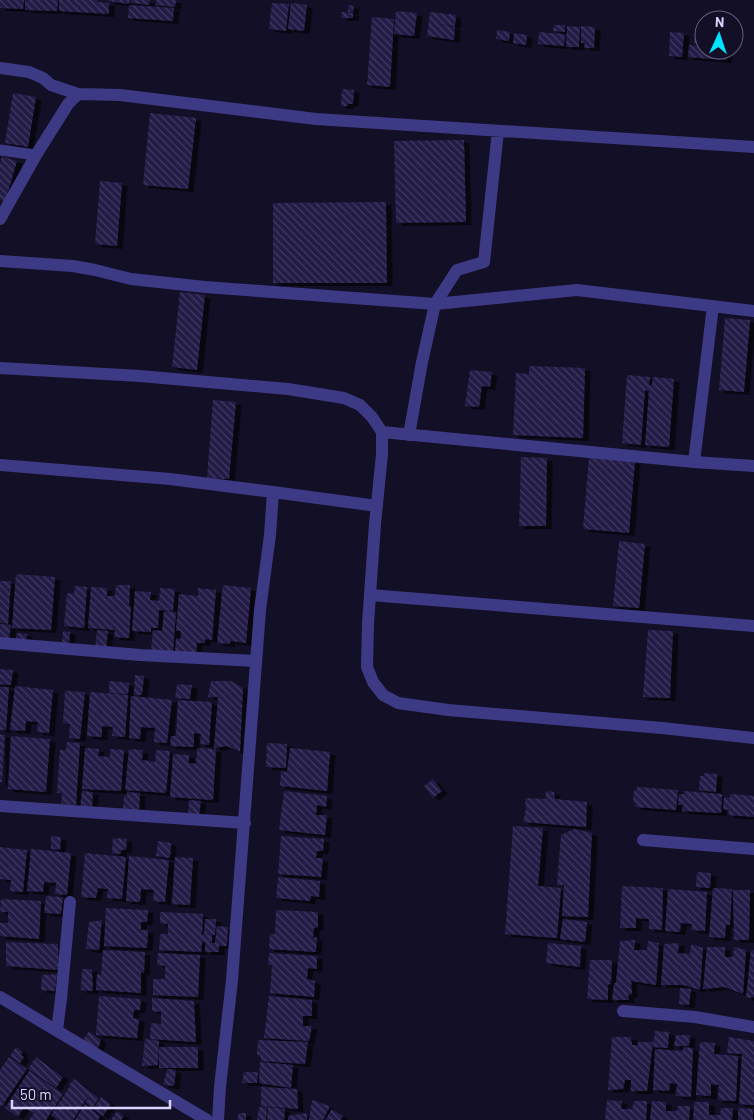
<svg xmlns="http://www.w3.org/2000/svg" width="754" height="1120" font-family="Barlow,sans-serif">
  <style>
    .building { fill: url(#building-back-hatch); filter: url(#shadow) }
    .lines { fill: none; stroke-linecap: round; stroke-linejoin: round }
    .service { stroke: #3d3a85; stroke-width: 11 }
    .minor { stroke: #3d3a85; stroke-width: 12 }
  </style>
  <defs>
    <pattern id="building-back-hatch" width="6" height="6" patternUnits="userSpaceOnUse" patternTransform="scale(1.25)"><rect width="6" height="6" fill="#241b47"/><path d="M-1 5l2 2M0 0l6 6M5-1l2 2" fill="none" stroke="#433b63"/></pattern>
    <filter id="shadow"><feDropShadow dx="5.5" dy="3" stdDeviation="0" flood-color="#0009"/></filter>
  </defs>
  <rect width="100%" height="100%" fill="#130f26"/>
  <path class="building" d="M0,0H24L23,9L0,8Z
    M25,0H58L57,11L25,10Z
    M59,0H97V2L109,3V14L59,11Z
    M108,0H130L129,4L108,1Z
    M131,0H150L149,5L131,3Z
    M156,0H176L175,7L155,5Z
    M272,3L289,4L286,31L269,29Z
    M291,3L307,5L304,31L288,29Z
    M129,5L174,8L173,21L128,18Z
    M348,5L354,6L353,12H348Z
    M396,11L417,13L414,36L394,34Z
    M342,12L353,13V18H341Z
    M430,12L456,15L455,26L438,24L455,27L454,40L427,36Z
    M372,17L394,19L390,87L367,85Z
    M554,25H565V32L553,31Z
    M567,26L580,27L579,47H566Z
    M581,26L595,27L594,48H584L585,43H581Z
    M497,30L510,32L509,41L496,39Z
    M539,32L565,34L564,46L538,44Z
    M670,32L684,33L682,57L669,56Z
    M514,33L527,35L526,45L513,43Z
    M695,33L704,34V44L694,43Z
    M689,45L704,46V50H727L726,60L688,57Z
    M342,89L354,90L353,104H348V106H341Z
    M13,93L36,97L28,147L5,143Z
    M150,113L196,118L188,189L143,185Z
    M464,140L466,222L396,223L394,141Z
    M2,156L17,161L5,202L0,200V164Z
    M100,181L122,183L117,246L95,244Z
    M386,202L387,283H273V203Z
    M180,292L205,295L197,370L172,367Z
    M725,318L750,320L744,392L719,390Z
    M529,366L585,368L583,438L513,435L516,373L529,374Z
    M470,370L492,372L490,387L482,386L479,407L465,406Z
    M627,375L650,377L649,385H652L653,377L674,379L669,447L645,445L649,391L645,390L641,445L622,443Z
    M213,400L236,402L229,479L207,478Z
    M521,457L547,458L546,526H519Z
    M589,457L635,461L629,533L583,529Z
    M619,541L645,544L639,608L613,606Z
    M16,574L55,577L51,630L12,628Z
    M0,581H11L8,624L0,622Z
    M116,585H130L129,606H131L129,638L114,637L115,630L88,628L91,587L107,588V596H115Z
    M223,585L251,588L246,643L230,641V644L217,643Z
    M75,586L87,587L84,628L64,626L67,593L74,594Z
    M160,588L175,589L173,611L159,610L158,628H151V632L132,631L135,591L151,592L150,600L159,601Z
    M198,588L216,590L212,640L205,639V643H197L196,657L175,655L176,638L181,639V631H176L179,594L198,596Z
    M164,611L176,612L173,652L151,651L153,630L162,631Z
    M0,624L11,625L9,641L0,640Z
    M97,630L108,631L106,650L95,649Z
    M648,630L673,631L670,698L643,697Z
    M63,631L70,632L69,646H62Z
    M17,633L27,634L26,643L15,642Z
    M0,669L13,670L11,685L0,684Z
    M135,675L144,676L142,695H134Z
    M109,681L129,683L128,694L109,693Z
    M211,681H231L243,688L240,752L227,746L214,748L218,697H208Z
    M177,684L192,685L190,699L175,698Z
    M15,686L53,690L49,733L37,732L38,722L26,721L25,731L10,730Z
    M0,687H9L6,730H0Z
    M65,691L85,692L80,739L69,738L70,724L63,723Z
    M90,692L128,695L125,737L112,736L113,727L102,726V737L87,736Z
    M131,696L172,700L167,743L154,742L155,728L141,727L140,739L129,738Z
    M178,700L212,702L209,745L200,744L201,734L194,733V747L170,746L171,736H176Z
    M0,734L5,735L2,782H0Z
    M11,736L50,739L46,792L8,789Z
    M67,742L80,743L76,805L61,804L62,793H57L60,750H66Z
    M267,743L287,744L286,768L266,767Z
    M85,748L99,749L98,756L110,757V749L124,750L121,791L82,789Z
    M197,748L216,749L213,800L170,797L173,754L189,755V763L196,764Z
    M290,748L330,752L327,791L280,786L281,771L287,772Z
    M129,749L143,750L142,760L155,762L156,750L170,751L166,793L125,790Z
    M704,773L717,774L716,792L699,790L700,776H704Z
    M433,779L442,791L433,798L424,786Z
    M637,787L678,790L676,810L635,807L636,803L633,802L634,790L636,791Z
    M82,791L93,792L92,808H80Z
    M284,791L327,796L326,807L317,805L316,815H327L325,835L279,830Z
    M546,791L554,792L555,799L587,802L586,827L523,822L526,809L525,798L545,799Z
    M684,791L722,794L721,813L682,811L683,805H678L679,794H684Z
    M127,792L140,793L139,812L123,811L124,795L127,796Z
    M730,794L754,796V817L728,815L729,810L723,809L724,797L730,798Z
    M189,800L201,801L199,816L188,815Z
    M513,826L543,828L538,886L561,888L557,938L505,934Z
    M574,829L592,833L588,917L562,916L564,885H557L561,835Z
    M51,836L61,837L60,850L51,849Z
    M281,836L324,839L323,851H317L316,858H323L321,877L278,874Z
    M113,838L127,839L126,850H121V854L112,853Z
    M158,841L171,843L170,858L156,856Z
    M0,847L27,850L23,892L10,891L11,880L0,879Z
    M31,849L71,853L67,895L55,894L56,883L44,882L43,892L27,891Z
    M85,853L126,857L122,899L107,898L108,889L98,888L96,898L81,897Z
    M129,856L169,860L165,902L153,901L154,890L141,889L140,902L126,901Z
    M175,857L193,858L190,905L172,904Z
    M697,872L711,873L710,888L696,887Z
    M278,877L320,881L319,897L311,896L310,901L276,898Z
    M622,886L663,888L662,930L649,929V919L636,918V928H620Z
    M713,888L732,889L730,925H726L725,938L709,937Z
    M668,889L707,892L705,931L691,930L692,924L681,923L680,932L665,931Z
    M733,890H750L749,940H734Z
    M46,896L63,897L61,914L44,913Z
    M1,899L41,901L39,939L0,936V923H8V912H0Z
    M106,908L148,910L147,922H141V930H148L147,948L104,946Z
    M276,910L318,912V927L314,928L313,938L317,937L316,952L269,949L270,934H275Z
    M160,912L203,914L202,934L212,935V943H215L217,926L228,927L227,946H219V952H205V942H202L201,952L159,950L160,934H168V924L160,923Z
    M205,919H216L215,935L204,934Z
    M563,919L587,922L585,942L560,939Z
    M102,920L99,950L86,949L89,922Z
    M635,940L634,950H647L648,941L659,943L656,985L631,981L632,994L628,995L629,1000H612L614,983H616L620,941Z
    M6,942L58,944L59,970L6,966Z
    M548,943L581,946L580,967L546,963Z
    M679,943L678,953L690,954L691,944L703,948L700,990L683,985H661L664,944Z
    M707,947H725V957H733L734,947L746,950L743,994L724,987L703,989Z
    M103,950L145,952L144,973L141,972V993L96,990L97,974L101,975Z
    M751,950H754V997L746,998Z
    M158,953L200,955L198,997L153,995V979H165V966L157,965Z
    M269,953L317,956V969L308,968L307,979L315,981L314,997L270,993L272,965H268Z
    M590,960H612L611,983L608,985V1000L587,999Z
    M82,969H92L93,991L81,990Z
    M57,974L55,991L41,990L42,975Z
    M680,988L691,989L689,1005L679,1004Z
    M99,996L141,999L140,1010H134L133,1018L139,1019L137,1038L96,1035Z
    M269,996L312,1000V1016H303V1026H312L309,1041L264,1038Z
    M152,998L194,1001L196,1042L150,1039L151,1023L161,1024V1012L152,1011Z
    M89,1031L101,1040L98,1049L83,1040Z
    M655,1031L669,1032L668,1048L653,1047Z
    M676,1035H690L689,1046H674Z
    M612,1037H631L632,1045H638V1042H653L647,1091H631V1080H625L623,1089L608,1090Z
    M729,1037L754,1041V1105L739,1104L742,1054L727,1053Z
    M145,1039L159,1041L158,1065L142,1066Z
    M258,1040L308,1042L305,1064L261,1061L260,1055H257Z
    M700,1042L715,1043L714,1054L738,1056L736,1101L718,1100L719,1085L711,1084V1096L696,1095Z
    M16,1047L23,1052L21,1055L24,1057L20,1063L10,1056Z
    M159,1047H198V1068H159Z
    M683,1047L693,1048L691,1097L676,1096L677,1084L670,1083L669,1091L653,1090L655,1049L683,1051Z
    M9,1057L27,1069L2,1106L0,1105V1070Z
    M36,1057L63,1077L56,1088L28,1069Z
    M260,1062L293,1065L291,1088L259,1083Z
    M167,1069L176,1070L174,1086L163,1085Z
    M29,1071L63,1094L46,1120H29L34,1113L24,1107L18,1117L5,1108Z
    M244,1072H258L257,1083H242Z
    M74,1079L99,1098L92,1108L85,1102L88,1099L90,1100L69,1085Z
    M70,1086L87,1098L73,1120H58L51,1115Z
    M261,1087L297,1089L298,1109L261,1106Z
    M101,1097L111,1104L103,1116L93,1109Z
    M312,1100L330,1106L323,1120H309Z
    M607,1100L622,1101L621,1109H632L634,1101H647L646,1120H605Z
    M652,1101L666,1102V1111H677L678,1106H690L689,1120H650Z
    M694,1102H709V1115H720L721,1108H733L732,1120H693Z
    M85,1104L100,1116L98,1120H75Z
    M259,1107H267L266,1120H257Z
    M268,1107L285,1109L284,1120H267Z
    M738,1108L753,1109V1120H738Z
    M332,1109L343,1116L341,1120H325Z
    M117,1111L124,1116L121,1120H111Z
    M239,1113H246V1120H237Z
    M307,1113V1120H288V1116Z"/>
  <g class="lines">
    <path class="service" d="M0,150L36,155"/>
    <path class="minor" d="M0,68L29,72L43,78L51,85L78,94
      M0,219L36,155L68,104L78,94L120,95L316,119L754,147
      M0,261L73,266L95,270L131,279L205,287L435,304L577,290L754,311
      M0,368L140,376L288,389L344,398L360,405L372,417L382,432V454L375,524L368,623L367,667L373,682L383,695L398,703L448,710L662,728L754,738
      M382,432L694,462L754,466
      M409,435L422,362L435,304L457,270L484,262L498,131
      M694,462L713,306
      M0,465L170,479L273,492L270,535L260,610L232,980L220,1087L218,1120
      M273,492L377,506
      M370,595L754,626
      M0,643L140,655L256,661
      M0,806L245,823
      M643,840L754,849
      M0,997L207,1120
      M623,1011L695,1017L754,1027
      M57,1030L61,999L70,902"/>
  </g>
  <g transform="translate(719 35) rotate(3)"><circle r="24" fill="#130f26" stroke="#625e7d"/>
  <path d="M0-4L9 19L0 12L-9 19Z" fill="#00e5ff"/>
  <text y="-8" font-size="14" font-weight="bold" text-anchor="middle" fill="#d9d4ff">N</text>
  </g>
  <path d="M12 1100v8h158v-8" fill="none" stroke="#d9d4ff" stroke-width="2.5"/>
  <text x="20" y="1100" font-size="15" fill="#d9d4ff" stroke="#130f26" stroke-width="4" paint-order="stroke">50 m</text>
</svg>
